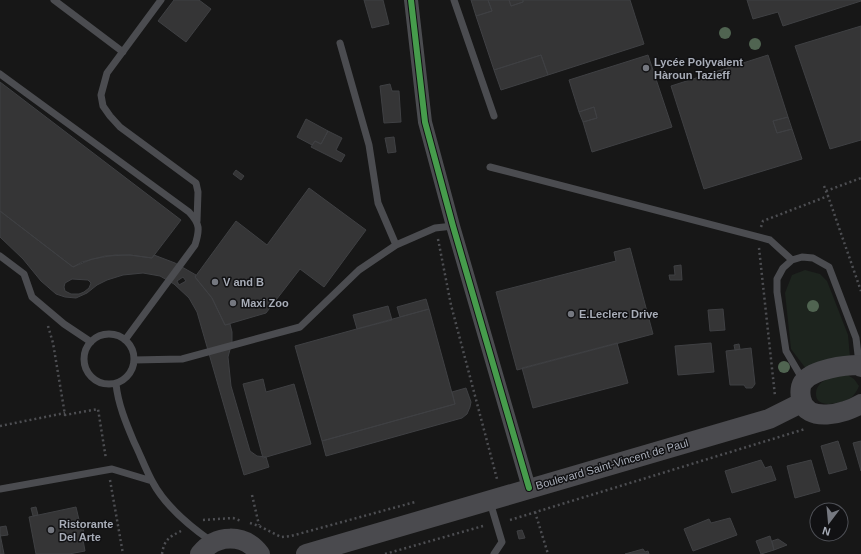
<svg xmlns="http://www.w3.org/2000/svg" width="861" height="554" font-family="Helvetica,sans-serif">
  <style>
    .green { fill: #1d241e }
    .building { fill: #353536; stroke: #3f4043; fill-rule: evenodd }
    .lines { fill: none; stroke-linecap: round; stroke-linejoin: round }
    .path { stroke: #4d4e52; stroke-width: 2.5; stroke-dasharray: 2 3; stroke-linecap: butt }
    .service { stroke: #4b4c50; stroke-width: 7 }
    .minor { stroke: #4b4c50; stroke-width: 14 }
    .secondary { stroke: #4a4a4e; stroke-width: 20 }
    .cycleway-casing { stroke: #111113; stroke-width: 8 }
    .cycleway { stroke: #469c4c; stroke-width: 6 }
    .tree { fill: #506451 }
    .poi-dot { fill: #757880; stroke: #111113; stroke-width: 1.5 }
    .labels { text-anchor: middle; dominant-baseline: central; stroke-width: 3; stroke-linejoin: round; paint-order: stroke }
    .poi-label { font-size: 11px; font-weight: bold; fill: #a8adb8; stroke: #111113; text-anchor: start }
    .street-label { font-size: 11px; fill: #a8adb8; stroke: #111113 }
  </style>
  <rect width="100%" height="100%" fill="#171717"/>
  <path class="green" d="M805,270L820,274L827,281L848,335L850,357L807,370L791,349L785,293L792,275Z
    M846,374L854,379L859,386C857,391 854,396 849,399C840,403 815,410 816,393C816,389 818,385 822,382C828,378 838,376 846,374Z"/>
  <path class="building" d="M174,0H199L211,9L186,42L158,21Z
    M364,0H383L389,24L372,28Z
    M471,0H488L492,11L476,16Z
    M488,0H509L511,6L523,2V0H630L644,44L548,75L541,55L494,70L476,16L492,11Z
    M509,0H523V2L511,6Z
    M747,0H861V1L783,26L778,12L753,19Z
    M861,26V140L830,149L795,46Z
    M541,55L548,75L501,90L494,70Z
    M648,55L672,127L592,152L583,122L597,118L594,107L579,112L569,80Z
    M768,55L788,117L773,121L777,133L792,129L802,159L704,189L671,86Z
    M0,82L181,220L152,258L130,255H115L92,259L73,267L0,211Z
    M390,84L392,91H399L401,122L384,123L380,86Z
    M594,107L597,118L583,122L579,112Z
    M788,117L792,129L777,133L773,121Z
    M306,119L328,131L321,144L315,141L312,145L297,137Z
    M328,131L342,138L336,150L345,155L341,162L311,147L315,141L321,144Z
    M394,137L396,152L388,153L385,138Z
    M236,170L244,176L241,180L233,174Z
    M309,188L366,230L324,287L300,269L266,313L225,325L212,298L195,277L236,221L267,245Z
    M0,211L73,267L82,262L105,256L130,255L152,258L154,255L175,263L196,275L195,277L212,298L225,325L230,324L232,332V342L228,357L231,386L250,451L257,456L266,457L269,467L244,475L197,312L189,298L174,284L160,276L143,273L123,275L107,280L97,285L87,293L76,298L65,297L56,294L41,281L23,259L0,237ZM72,279L88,280L91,283L89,288L84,292L79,294H71L65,291L64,287L65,283Z
    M630,248L653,334L517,370L496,292L616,261L614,252Z
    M681,265L682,280H670L669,275H675L674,266Z
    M183,277L186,281L179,285L177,281Z
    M426,299L429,309L400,317L397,307Z
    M388,306L392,320L357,329L353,315Z
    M429,309L455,404L322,441L295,346Z
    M723,309L725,330L710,331L708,310Z
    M617,343L628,383L533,408L522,368Z
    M711,343L714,372L678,375L675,346Z
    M739,344L740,349L735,350L734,345Z
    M751,348L755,384L752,388H746L744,385H730L726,351Z
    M263,379L266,392L294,384L311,444L263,458L243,384Z
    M466,388L471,402L470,407L467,414L462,418L326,456L322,441L455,404L452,392Z
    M838,441L847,469L829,474L821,446Z
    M861,441V471L853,443Z
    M761,460L765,468L771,466L776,480L732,493L725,471Z
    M811,460L820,491L795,498L787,466Z
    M36,507L38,515L33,516L31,508Z
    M76,507L80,524H82L84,533L82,534L85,551L69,554H36L29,517Z
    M730,518L737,535L693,551L684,529L709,519L711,523Z
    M6,526L8,535L0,536V527Z
    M522,530L525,538L519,539L517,531Z
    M0,534L4,554H0Z
    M770,536L774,550L761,554L756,541Z
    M778,539L787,545L774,550L772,541Z
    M643,549L645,552L648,551L649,554H625Z"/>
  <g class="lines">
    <path class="path" d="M824,186L828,196
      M826,191L861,178
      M761,227L763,221L828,196L861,291
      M438,239L451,305L497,479
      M759,248L775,396
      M48,326L53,343L65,415L98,409L106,459
      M0,426L65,413
      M110,480L123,554
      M252,495L259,525
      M535,512L548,554
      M203,520L233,518L241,521
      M510,520L805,429
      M250,523L259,526L281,537L291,536L415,502
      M162,554C164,540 169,537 181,531
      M385,554L483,526"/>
    <path class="service" d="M54,0L123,52
      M161,0L107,73L101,95L103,106L110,116L120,127L196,183L198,192L197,221
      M454,0L494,116
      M340,43L369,145L378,203L396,245
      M0,74L189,212C200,224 200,229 195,245L125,340
      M490,167L770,240L792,260
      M0,256L24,274L32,297L64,324L91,342
      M84 359a25 25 0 1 1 50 0a25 25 0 1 1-50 0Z
      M134,360L182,359L300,327L359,270L396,245L435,228L453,226
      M803,380L786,351L777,292V279L783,268L792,260L802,257L813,258L829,267L856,338L859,363
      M116,384C118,404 126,423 134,442C140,454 145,468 152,481C165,506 188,525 211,541
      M0,489L112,469L152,481
      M490,502L502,542L494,554"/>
    <path class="minor" d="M411,0L425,122L453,226L529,488"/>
    <path class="secondary" d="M861,367L859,365C845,365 814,369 804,381C800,385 800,393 801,398C805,425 846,413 861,404
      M200,554C216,534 244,533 260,554
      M306,554L769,419L801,403"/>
    <g class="cycleway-casing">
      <path id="cycleway" d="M411,0L425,122L453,226L529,488"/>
    </g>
    <use href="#cycleway" class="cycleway"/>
  </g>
  <g class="tree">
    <circle cx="725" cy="33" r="6"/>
    <circle cx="755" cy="44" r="6"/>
    <circle cx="813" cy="306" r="6"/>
    <circle cx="784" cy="367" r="6"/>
  </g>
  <g class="poi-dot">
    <circle cx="646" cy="68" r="4"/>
    <circle cx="215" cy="282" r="4"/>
    <circle cx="233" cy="303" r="4"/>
    <circle cx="571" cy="314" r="4"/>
    <circle cx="51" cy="530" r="4"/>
  </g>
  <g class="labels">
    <g class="poi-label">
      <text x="654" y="62">Lycée Polyvalent<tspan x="654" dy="13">Hàroun Tazieff</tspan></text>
      <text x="223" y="282">V and B</text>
      <text x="241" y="303">Maxi Zoo</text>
      <text x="579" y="314">E.Leclerc Drive</text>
      <text x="59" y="524">Ristorante<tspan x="59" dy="13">Del Arte</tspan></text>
    </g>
    <g class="street-label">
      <text transform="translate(612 464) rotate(-16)">Boulevard Saint-Vincent de Paul</text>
    </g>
  </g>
  <g transform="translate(829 522) rotate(196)"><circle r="19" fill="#111113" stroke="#4d4f55"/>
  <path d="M0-3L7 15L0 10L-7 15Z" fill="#757880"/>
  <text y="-6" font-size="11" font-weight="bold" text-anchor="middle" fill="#a8adb8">N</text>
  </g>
</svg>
